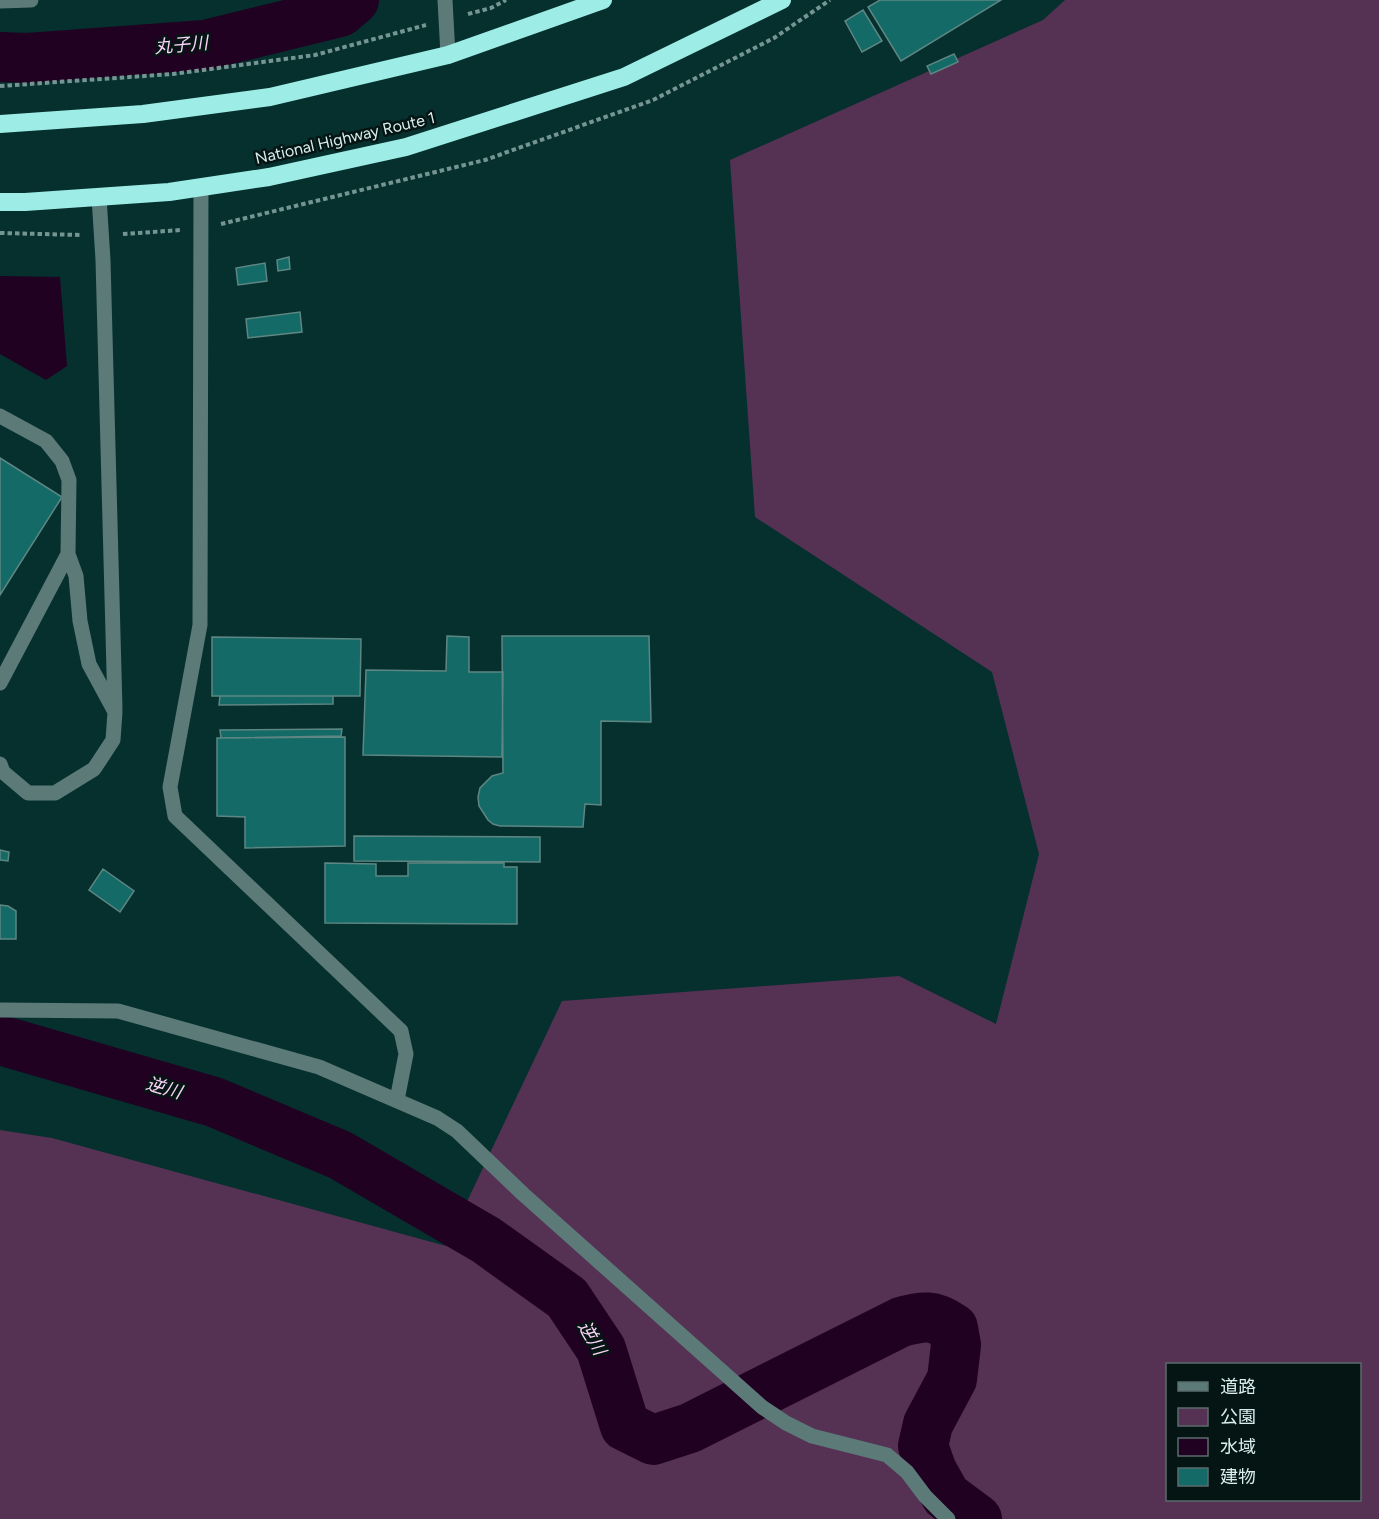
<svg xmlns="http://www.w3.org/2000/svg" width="1379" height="1519" font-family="Figtree,'Noto Sans JP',sans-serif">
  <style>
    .green { fill: #553153; fill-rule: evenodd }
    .water { fill: #210121 }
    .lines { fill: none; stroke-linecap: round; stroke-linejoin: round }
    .river { stroke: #210121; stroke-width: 50 }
    .building { fill: #146a66; stroke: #5e8683; stroke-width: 1.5 }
    .path { stroke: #759593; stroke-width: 4; stroke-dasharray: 4.5 3; stroke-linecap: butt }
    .minor { stroke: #5c7a77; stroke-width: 15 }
    .highway { stroke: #9eece6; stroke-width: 18 }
    .labels { text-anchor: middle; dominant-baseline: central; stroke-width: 5; stroke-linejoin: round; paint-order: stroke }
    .street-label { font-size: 16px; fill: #daefed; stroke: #051514 }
    .water-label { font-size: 18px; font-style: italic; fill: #fbd4f8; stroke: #051514 }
  </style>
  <rect width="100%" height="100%" fill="#05302e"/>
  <path class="green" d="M1065,0H1379V1519H0V1130L52,1138L446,1246L562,1001L899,976L996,1024L1039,854L992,672L755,517L730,160L1043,20ZM1168,1364H1360V1500H1168Z"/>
  <path class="water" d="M0,276L60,277L67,366L46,380L0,354Z"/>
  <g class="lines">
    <path class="river" d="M0,57L28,58L205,45L340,12L354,0
      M0,1040L214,1102L340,1155L486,1240L567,1298L601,1349L625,1426L653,1440L690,1428L901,1322C924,1316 933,1314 953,1328L956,1345L952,1379L928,1424L923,1446L932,1471L946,1496L977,1519"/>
  </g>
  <path class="building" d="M880,0H1001L901,61L868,7Z
    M863,10L882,41L862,52L845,21Z
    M954,54L958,62L931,74L927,66Z
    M289,257L290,269L278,271L277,260Z
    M265,263L267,281L238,285L236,268Z
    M300,312L302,332L248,338L246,319Z
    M0,458L62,497L0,595Z
    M447,636L469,637V672H503L502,757L363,755L366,670L446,671Z
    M502,636H649L651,722L601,721V805L585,804L583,827L500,826L493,824L488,820L479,806L478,797L480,788L492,776L503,773Z
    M212,637L361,639L360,696H212Z
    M220,696H333V704L219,705Z
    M342,729L341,736L221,738L220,730Z
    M345,737V846L245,848V817L217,816V738Z
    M354,836L540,837V862L354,861Z
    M0,850L9,852L8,861L0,860Z
    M325,863L376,864V876H408V863H504V867H517V924L325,923Z
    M103,869L134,891L120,912L89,890Z
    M0,905L8,906L16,911V939H0Z"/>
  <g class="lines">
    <path class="path" d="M468,14L491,8L506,0
      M0,86L173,74L315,55L426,25
      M221,224L485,160L653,100L774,38L830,0
      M0,233L82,235
      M123,234L181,230"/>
    <path class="minor" d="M445,0L448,55
      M0,1L31,0
      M201,187L200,625L170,787L175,816L401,1031L406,1054L397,1100
      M99,197L103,260L115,709
      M0,416L46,441L62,461L69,480L68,554L76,576L80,621L89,664L115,712L113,740L94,769L55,793H28L3,772L0,764
      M0,683L68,554
      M0,1010L118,1011L319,1067L437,1118L457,1131L523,1194L762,1407L786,1423L812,1436L887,1455L907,1472L925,1496L948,1519"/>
    <path class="highway" d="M0,124L143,114L270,97L448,55L603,0
      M0,202H25L169,192L269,177L406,147L624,77L782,0"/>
  </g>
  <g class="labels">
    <g class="street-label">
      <text transform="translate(345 138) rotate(-13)">National Highway Route 1</text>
    </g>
    <g class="water-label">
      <text transform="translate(181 45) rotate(-5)">丸子川</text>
      <text transform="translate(164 1088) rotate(16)">逆川</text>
      <text transform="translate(592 1338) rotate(60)">逆川</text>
    </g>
  </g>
  <rect x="1166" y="1363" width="195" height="138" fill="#051514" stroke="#5a6c6b" stroke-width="1.5"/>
  <rect x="1178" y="1382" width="30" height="9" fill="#5c7a77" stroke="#5a6c6b" stroke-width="1.5"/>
  <text x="1220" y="1393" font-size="18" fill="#daefed">道路</text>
  <rect x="1178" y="1408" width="30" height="18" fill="#553153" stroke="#5a6c6b" stroke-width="1.5"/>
  <text x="1220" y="1423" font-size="18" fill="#daefed">公園</text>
  <rect x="1178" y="1438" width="30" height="18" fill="#210121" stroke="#5a6c6b" stroke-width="1.5"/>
  <text x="1220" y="1453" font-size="18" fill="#daefed">水域</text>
  <rect x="1178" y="1468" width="30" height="18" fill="#146a66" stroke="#5a6c6b" stroke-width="1.5"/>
  <text x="1220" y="1483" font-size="18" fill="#daefed">建物</text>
</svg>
